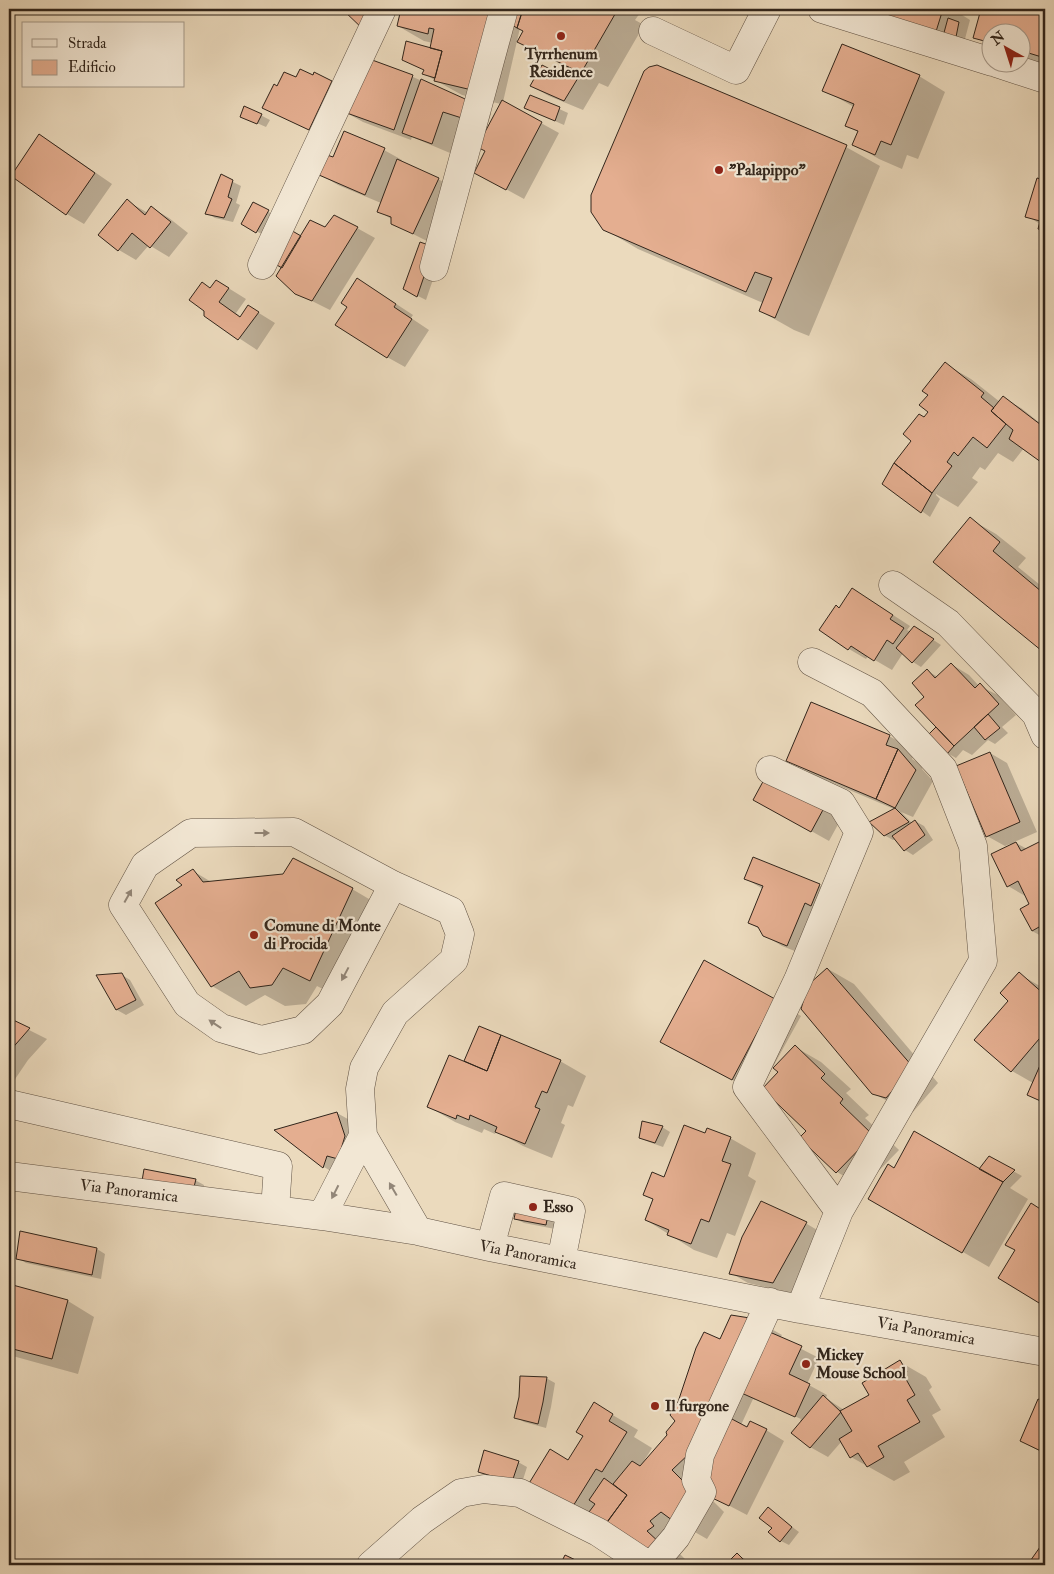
<svg xmlns="http://www.w3.org/2000/svg" width="1054" height="1574" font-family="'IM FELL Double Pica',serif">
  <style>
    .shadow { fill: #0003 }
    .building { fill: #e4ae90; stroke: #31251b }
    .lines { fill: none; stroke-linecap: round; stroke-linejoin: round }
    .minor-casing { stroke: #605244; stroke-width: 29 }
    .minor { stroke: #f2e7d4; stroke-width: 28 }
    .oneway { fill: #928678 }
    .poi-dot { fill: #8f2418; stroke: #f2e7d4; stroke-width: 2 }
    .labels { text-anchor: middle; dominant-baseline: central; stroke-width: 4.5; stroke-linejoin: round; paint-order: stroke }
    .poi-label { font-size: 16px; font-weight: bold; fill: #31251b; stroke: #f2e7d4; text-anchor: start }
    .street-label { font-size: 16px; fill: #31251b; stroke: #f2e7d4 }
  </style>
  <rect width="100%" height="100%" fill="#ebdabd"/>
  <filter id="stains"><feTurbulence type="fractalNoise" baseFrequency=".004" numOctaves="4"/><feColorMatrix values="0 0 0 0 .2 0 0 0 0 .09 0 0 0 0 .02 0 0 0 .5 -.17"/></filter>
  <radialGradient id="worn" r=".72"><stop offset=".6" stop-color="#630" stop-opacity="0"/><stop offset="1" stop-color="#630" stop-opacity=".3"/></radialGradient>
  <path class="shadow" d="M338,9H384L347,12Z
    M402,9H614L623,12L620,9H643L635,20L644,25L608,87L599,83L583,110L549,96L531,86L558,75L564,66L519,41L524,31L520,28L503,102L559,133L524,199L493,182L487,151L501,104L462,95L424,74L433,43L424,41L398,26Z
    M872,9H960L959,13L970,20L962,50L869,17Z
    M983,9H1045V65L1022,58V32H992V47L975,37Z
    M364,59L413,77L473,104L491,114L486,129L461,121L450,153L412,137L411,140L363,122L345,112Z
    M919,76L945,92L918,159L907,155L902,169L879,159L853,144L858,132L846,125L854,107L824,90Z
    M297,79L331,82L349,92L327,139L264,107L278,88Z
    M531,96L568,113L564,125L534,112Z
    M245,107L270,120L266,127L241,116Z
    M9,109L14,112L9,121Z
    M40,136L57,146L112,184L84,224L67,214Z
    M846,147L880,166L809,336L794,330L760,311L763,303L638,249L604,229Z
    M384,150L402,160L401,162L438,179L456,189L431,243L393,224V220L378,211L381,203L338,185L321,175L334,159Z
    M221,176L241,186L236,203L240,205L233,222L215,218L207,213Z
    M1038,179L1045,182V232L1039,228L1040,224L1027,216Z
    M127,201L148,213L152,208L169,218L188,233L169,257L149,245L136,260L119,250L100,234Z
    M254,204L276,216L265,236L242,223Z
    M326,228H357L375,238L330,310L296,293L283,267L300,237Z
    M442,253L426,300L404,289Z
    M217,281L246,299L236,313L241,317L249,307L275,323L257,350L205,316L211,289Z
    M375,290L413,315L411,318L429,330L405,367L387,357L349,307Z
    M945,364L971,379L1000,402L1003,398L1021,408L1045,427V463L1024,448L1013,462L998,453L985,470L980,467L972,478L978,482L958,507L936,494V495L940,499L930,517L883,483L913,441L930,412L929,395Z
    M970,519L996,534L1026,558L1018,567L1045,589V652L1042,650Z
    M870,600L910,626L907,630L911,632L923,633L941,645L921,667L913,662L903,653L892,670L868,656L866,659L849,649L840,609Z
    M951,664L969,675L979,686L998,695L1016,715L1002,727L1008,733L995,744L988,740L972,755L963,750L956,758L947,753L941,732L926,697L927,671L938,677Z
    M889,736L916,751L912,759L923,766L922,769L933,781L913,817L901,812L912,823L915,821L924,826L933,840L913,855L905,850L896,839L893,840L884,835L894,809L814,775L788,760Z
    M990,753L1007,763L1037,832L1014,842L1027,849L1045,841V938L1032,931L1031,905L1027,897L1008,886L1010,844L1005,846L987,836Z
    M772,809H823L841,819L829,841Z
    M193,871L213,883L352,889L386,909L344,1000L317,986L306,1004L285,1006L265,995L246,1006L212,986L156,903L184,885Z
    M746,879L819,885L837,896L805,955L782,946L764,935L760,929L749,923L763,889Z
    M828,969L854,984L938,1083L913,1112L900,1108L873,1093Z
    M1019,974L1045,989V1104L1028,1094L1033,1083L1012,1071Z
    M122,975L130,980L144,1005L126,1015L117,1010L98,976Z
    M775,1001L801,1016L758,1094L688,1056Z
    M9,1020L47,1039L28,1060L9,1088Z
    M795,1047L821,1062L851,1089L846,1093L869,1115L865,1118L899,1150L863,1187L837,1172L801,1138L807,1131L780,1072Z
    M560,1061L586,1076L573,1107L568,1105L561,1123L565,1125L552,1158L523,1146L496,1131L495,1134L484,1129L482,1133L455,1122L429,1107L471,1063Z
    M337,1113L355,1123L341,1177L324,1167L277,1130Z
    M662,1127L670,1132L663,1147L649,1142L640,1138Z
    M705,1134L730,1138L756,1153L748,1176L756,1181L735,1236L727,1233L717,1258L694,1250L646,1220L654,1200L645,1195L665,1179Z
    M989,1158L1022,1176L1010,1188L1028,1199L989,1267L869,1198L979,1170Z
    M195,1180L204,1185L202,1195L152,1185Z
    M560,1201L555,1229L524,1223L516,1219Z
    M761,1203L807,1224L824,1234L791,1293L748,1283L731,1273Z
    M1031,1204L1045,1212V1306L999,1278L1016,1250Z
    M97,1249L105,1254L101,1279L26,1263L18,1258Z
    M9,1285L68,1301L94,1317L78,1374L9,1355Z
    M756,1320L782,1335L780,1338L819,1358L807,1384L827,1395L826,1398L844,1410L870,1395L900,1362L926,1377L932,1387L929,1390L941,1410L932,1415L945,1437L904,1462L910,1472L894,1481L851,1457L842,1441L828,1457L810,1447L802,1422L800,1421L801,1419L755,1398V1400L753,1399L741,1425L748,1429L766,1430L784,1441L747,1515L707,1494L697,1485L724,1512L707,1539L686,1527L672,1546L686,1560L679,1565H665L570,1510L569,1461L584,1435L594,1404L638,1430L634,1437L652,1448L644,1461L645,1462L668,1435L721,1341Z
    M546,1378L555,1383L551,1407L546,1428L524,1422L516,1417Z
    M1039,1400L1045,1403V1454L1021,1441Z
    M518,1462L527,1467L521,1486L488,1476L479,1472Z
    M768,1509L799,1532L789,1545L781,1541L773,1528Z
    M738,1555L755,1565H727Z"/>
  <path class="building" d="M342,9H373L365,31Z
    M401,9H495L476,91L434,81L442,51L430,48L434,29L429,28L428,34L397,26Z
    M511,9H523L517,28L507,22Z
    M523,9H618L581,73L517,42L523,31L517,28Z
    M870,9H943L934,38L868,18Z
    M981,9H1045V58L1022,51V32H992V43L973,38Z
    M948,18L959,22L954,47L942,40Z
    M406,41L442,51L435,78L422,74L424,70L402,60Z
    M842,44L920,75L891,145L881,141L875,155L852,145L858,131L845,126L854,104L822,91Z
    M364,57L413,75L394,130L344,112Z
    M542,65L558,73L563,65L581,73L564,101L530,86Z
    M657,65L847,145L775,318L759,311L772,278L755,272L746,292L603,230L591,212V195L644,71L649,67Z
    M300,69L313,75L314,72L332,81L309,130L262,108L274,84L277,86L284,72L296,77Z
    M421,79L474,103L468,120L443,112L432,144L402,133Z
    M530,95L560,107L555,121L524,108Z
    M502,100L542,122L506,190L474,173L485,151L477,147Z
    M244,106L262,114L257,124L240,117Z
    M344,131L385,148L365,195L319,175L327,155L333,157Z
    M39,134L95,173L66,215L11,176Z
    M397,159L439,178L413,234L391,224V217L377,212Z
    M221,174L233,180L228,197L232,199L224,218L205,214Z
    M1037,178L1045,180V231L1038,229L1040,221L1025,217Z
    M127,199L145,215L151,206L171,222L150,248L132,233L118,251L98,235Z
    M253,202L269,210L256,233L241,224Z
    M334,215L358,227L312,301L295,294L276,276L310,220L325,227Z
    M289,229L301,236L282,268L270,261Z
    M420,242L434,247L417,297L403,289Z
    M357,278L396,304L394,307L412,319L387,358L335,325L347,307L341,303Z
    M216,280L229,288L219,302L240,317L248,305L259,312L238,340L204,316V311L189,300L202,282L210,288Z
    M945,362L984,393L981,397L994,408L991,411L1006,424L987,448L973,437L958,456L954,452L947,462L952,466L932,493L894,463L911,441L903,434L919,414L924,417L928,412L919,405L928,395L922,391Z
    M1003,396L1045,428V465L1009,439L1013,430L991,411Z
    M894,463L932,493L921,513L882,484Z
    M970,517L1000,542L993,551L1042,592L1045,589V646L1042,651L933,562Z
    M852,588L893,615L890,619L904,628L893,644L887,640L874,661L851,646L848,650L819,630L836,605L839,608Z
    M914,626L934,639L912,663L896,648Z
    M951,663L975,688L980,683L999,704L954,746L915,705L924,697L912,683L927,669L935,678Z
    M811,702L890,735L886,745L898,749L876,799L786,761Z
    M988,714L1000,728L985,740L974,727Z
    M936,727L954,746L947,754L929,734Z
    M898,749L916,770L895,808L876,799Z
    M990,752L1020,822L986,837L956,766Z
    M766,776L824,808L811,832L753,800Z
    M895,808L909,822L884,836L869,822Z
    M915,820L925,835L904,851L892,836Z
    M1045,839V940L1039,927L1032,931L1020,909L1029,904L1018,881L1007,887L991,854L1016,842L1021,851Z
    M753,857L820,884L811,906L805,903L787,946L763,936L758,927L748,923L763,886L744,879Z
    M293,858L353,888L310,981L283,968L272,985L250,988L239,971L211,987L155,903L182,885L176,880L193,869L203,882L283,874Z
    M704,960L775,999L732,1080L660,1042Z
    M827,968L913,1067L886,1098L872,1094L801,1009L808,985Z
    M1019,972L1045,995V1032L1011,1072L974,1040L1008,1001L1000,993Z
    M122,973L136,1000L116,1010L96,975Z
    M9,1018L30,1028L9,1052Z
    M479,1026L501,1035L487,1071L464,1061Z
    M501,1035L561,1060L547,1093L542,1091L535,1107L540,1109L525,1144L495,1132L497,1127L470,1115L469,1120L457,1115L456,1119L427,1107L449,1055L487,1071Z
    M795,1045L825,1074L821,1078L843,1099L840,1103L873,1135L836,1173L799,1138L806,1131L762,1089L778,1072L773,1068Z
    M1045,1054V1103L1027,1095Z
    M337,1112L345,1136L338,1159L327,1156L323,1168L274,1130Z
    M642,1121L663,1126L655,1143L639,1138Z
    M684,1125L705,1133L707,1128L731,1137L722,1161L731,1164L709,1222L701,1219L691,1244L667,1235L669,1230L645,1220L653,1199L643,1195L652,1172L664,1177Z
    M914,1131L1003,1182L962,1253L868,1199L888,1164L894,1168Z
    M989,1156L1015,1170L1003,1182L979,1169Z
    M144,1169L196,1179L193,1191L142,1181Z
    M520,1189L552,1195L546,1225L514,1219Z
    M761,1201L807,1222L773,1283L729,1274L742,1237Z
    M1031,1203L1045,1212L1044,1306L998,1278L1015,1250L1005,1245Z
    M20,1231L97,1248L92,1275L16,1259Z
    M9,1284L68,1300L52,1359L9,1348Z
    M731,1315L756,1319L692,1451L672,1470L698,1496L680,1526L661,1512L650,1521L654,1526L647,1531L661,1544L646,1556L604,1526L627,1495L613,1484L632,1461L640,1466L667,1435L666,1432L675,1421L670,1415L678,1402L696,1348L704,1332L720,1339Z
    M765,1330L802,1346L789,1374L810,1384L795,1417L737,1391Z
    M900,1360L907,1372L903,1374L915,1395L907,1400L920,1422L878,1446L884,1457L867,1467L858,1453L850,1458L839,1439L852,1431L840,1411L869,1395L862,1383Z
    M520,1376L547,1377L543,1402L538,1424L514,1418L519,1397Z
    M823,1395L841,1412L810,1448L791,1433Z
    M1038,1399L1045,1402V1453L1020,1441Z
    M594,1402L613,1414L609,1421L627,1432L602,1472L596,1469L570,1511L528,1485L550,1449L568,1460L583,1436L576,1432Z
    M730,1418L747,1427L750,1421L767,1429L729,1506L706,1495L701,1475Z
    M484,1450L519,1461L512,1482L478,1472Z
    M604,1478L627,1495L603,1528L586,1516L595,1504L589,1500Z
    M768,1507L792,1527L780,1542L768,1532L772,1528L759,1518Z
    M1045,1540V1565H1029L1028,1564Z
    M737,1553L749,1565H725Z
    M565,1555L584,1564V1565H560Z"/>
  <g class="lines">
    <g class="minor-casing">
      <path id="minor" d="M822,9L992,62
        M653,31L736,70L767,9
        M993,62L1045,79
        M262,265L382,9
        M434,267L504,9
        M893,585L948,623L1036,714L1045,735
        M770,770L841,803L859,832L798,980L747,1087L839,1211
        M393,885L330,1004L303,1030L261,1040L221,1028L187,1004L123,905L145,865L191,833L294,832L393,885L451,911L460,934L454,960L395,1013L364,1068L360,1089L363,1136L418,1231
        M9,1104L278,1166L275,1210
        M9,1176L322,1216L418,1231L490,1247L800,1309L1045,1352
        M322,1216L363,1136
        M490,1247L504,1196L571,1211L561,1261
        M800,1309L839,1211L983,961L973,846L943,769L872,693L812,662
        M371,1565L422,1520L461,1493L484,1489L520,1493L598,1532L648,1565
        M652,1565L676,1537L702,1492L696,1480L700,1455L770,1302"/>
    </g>
    <use href="#minor" class="minor"/>
  </g>
  <defs><path id="oneway-solid" d="M-6-.8H1V-3.2L6.5 0L1 3.2V.8H-6Z" transform="scale(1.25)"/></defs>
  <g class="oneway">
    <use href="#oneway-solid" transform="translate(262 833)"/>
    <use href="#oneway-solid" transform="translate(128 896) rotate(-61)"/>
    <use href="#oneway-solid" transform="translate(345 974) rotate(118)"/>
    <use href="#oneway-solid" transform="translate(215 1024) rotate(-146)"/>
    <use href="#oneway-solid" transform="translate(393 1189) rotate(-120)"/>
    <use href="#oneway-solid" transform="translate(335 1192) rotate(117)"/>
  </g>
  <g class="poi-dot">
    <circle cx="561" cy="36" r="5"/>
    <circle cx="719" cy="170" r="5"/>
    <circle cx="254" cy="935" r="5"/>
    <circle cx="533" cy="1207" r="5"/>
    <circle cx="806" cy="1364" r="5"/>
    <circle cx="655" cy="1406" r="5"/>
  </g>
  <g class="labels">
    <g class="poi-label">
      <text x="561" y="54" text-anchor="middle">Tyrrhenum<tspan x="561" dy="18">Residence</tspan></text>
      <text x="729" y="170">"Palapippo"</text>
      <text x="264" y="926">Comune di Monte<tspan x="264" dy="18">di Procida</tspan></text>
      <text x="543" y="1207">Esso</text>
      <text x="816" y="1355">Mickey<tspan x="816" dy="18">Mouse School</tspan></text>
      <text x="665" y="1406">Il furgone</text>
    </g>
    <g class="street-label">
      <text transform="translate(129 1191) rotate(7)">Via Panoramica</text>
      <text transform="translate(528 1255) rotate(11)">Via Panoramica</text>
      <text transform="translate(926 1331) rotate(10)">Via Panoramica</text>
    </g>
  </g>
  <rect width="1054" height="1574" fill="none" stroke="#ebdabd" stroke-width="30"/>
  <rect x="10" y="10" width="1034" height="1554" fill="none" stroke="#31251b" stroke-width="2.5"/>
  <rect x="15" y="15" width="1024" height="1544" fill="none" stroke="#31251b"/>
  <rect x="22" y="22" width="162" height="65" fill="#f2e7d4" stroke="#a5998a"/>
  <rect x="32" y="39" width="25" height="8" fill="#f2e7d4" stroke="#a5998a"/>
  <text x="68" y="48" font-size="15" fill="#31251b">Strada</text>
  <rect x="32" y="60" width="25" height="15" fill="#e4ae90" stroke="#a5998a"/>
  <text x="68" y="72" font-size="15" fill="#31251b">Edificio</text>
  <g transform="translate(1006 48) rotate(321)"><circle r="24" fill="#f2e7d4" stroke="#a5998a"/>
  <path d="M0-4L9 19L0 12L-9 19Z" fill="#8f2418"/>
  <text y="-8" font-size="14" font-weight="bold" text-anchor="middle" fill="#31251b">N</text>
  </g>
  <rect width="100%" height="100%" filter="url(#stains)"/>
  <rect width="100%" height="100%" fill="url(#worn)"/>
</svg>
